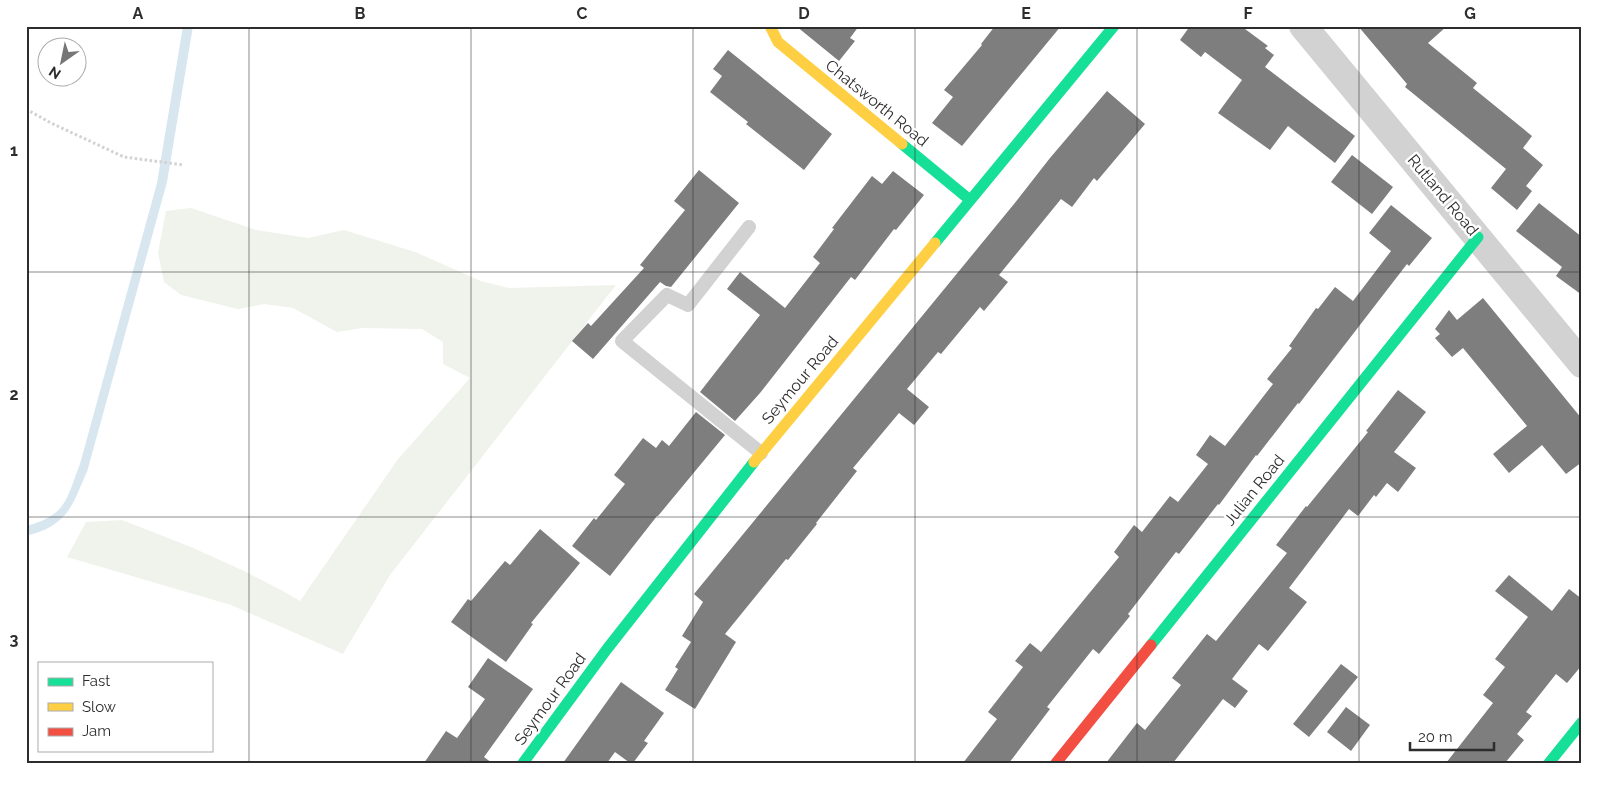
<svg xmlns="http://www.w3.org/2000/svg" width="1608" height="789" font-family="Raleway,sans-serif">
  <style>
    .green { fill: #f0f3eb }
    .water { fill: #d8e7ef }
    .building { fill: #7e7e7e }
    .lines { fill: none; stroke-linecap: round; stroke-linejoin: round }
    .path { stroke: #d2d2d2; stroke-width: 3; stroke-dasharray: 2.5 2.5; stroke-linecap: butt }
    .lane { stroke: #d2d2d2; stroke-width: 14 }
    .street { stroke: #d2d2d2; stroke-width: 28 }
    .fast { stroke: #16e098; stroke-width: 11 }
    .slow { stroke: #ffcf43; stroke-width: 11 }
    .jam { stroke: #f24e42; stroke-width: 11 }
    .grid { fill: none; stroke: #2d2d2d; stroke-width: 1; stroke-opacity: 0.55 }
    .labels { text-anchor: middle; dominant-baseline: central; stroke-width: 5; stroke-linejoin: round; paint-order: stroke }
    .street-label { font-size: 16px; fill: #2d2d2d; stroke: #fff }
    .neatline { fill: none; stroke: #2d2d2d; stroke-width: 2 }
    .grid-label { font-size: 16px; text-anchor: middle; font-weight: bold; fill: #2d2d2d }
  </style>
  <rect width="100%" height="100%" fill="#fff"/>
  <path class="green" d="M191,208L256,230L308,238L344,230L415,252L481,281L509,288L616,285L390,575L343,654L231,605L67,557L86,522L122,520L191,547L244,571L283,591L300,601L398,459L470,378L443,364V342L422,329L362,328L337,332L293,308L264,304L238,309L181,295L164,282L158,253L166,211Z"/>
  <path class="water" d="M183,26H193L167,182L87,472C81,484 77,497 70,508C62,522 42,534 26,535V526C67,515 66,500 80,464L157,183Z"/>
  <path class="building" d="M796,26H859L850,38L855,41L839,61Z
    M995,26H1061L962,146L932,123L953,97L944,90L982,45L981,44Z
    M1190,26H1241L1268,46L1265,48L1274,55L1265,67L1355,136L1335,163L1288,126L1270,150L1218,113L1242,80L1205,52L1201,57L1180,40Z
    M1358,26H1447L1428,43L1477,83L1473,88L1532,136L1523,148L1543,165L1526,186L1532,191L1517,210L1491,188L1506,169L1405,87L1407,84Z
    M728,50L832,134L804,170L746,124L748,122L710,92L722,76L713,69Z
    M1107,91L1145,124L1097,181L1094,178L1072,207L1061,199L999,275L1008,282L984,311L980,307L941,354L938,352L907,389L929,407L914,425L899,413L853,468L857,471L816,523L817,524L788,560L786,559L725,634L736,642L695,709L665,690L678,669L675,667L691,642L682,636L703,602L694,594L1014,204L1050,158Z
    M1352,155L1393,187L1372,214L1331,182Z
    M699,170L739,203L671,287L666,286L660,282L593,359L572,341L588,323L591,326L644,268L640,265L685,210L674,201Z
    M893,171L924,195L896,230L894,229L855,280L851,277L760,393L735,421L700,392L760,315L727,289L740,272L785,308L820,263L813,257L834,229L832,228L872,176L882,184Z
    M1539,203L1582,237V295L1556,276L1562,267L1516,231Z
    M1391,205L1432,238L1409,266L1407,264L1299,404L1298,403L1257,456L1256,455L1219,505L1218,504L1179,554L1176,552L1128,614L1130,616L1099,654L1093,649L1047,707L1050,709L1009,763H963L997,719L988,712L1023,667L1015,661L1030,643L1041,652L1119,557L1114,552L1134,525L1142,532L1170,496L1178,502L1208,464L1196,455L1210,435L1225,446L1273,384L1267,379L1292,348L1289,346L1316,308L1318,309L1335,287L1353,301L1391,251L1369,233Z
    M1483,298L1582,419V462L1566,474L1542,445L1509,473L1493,454L1527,426L1463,348L1452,357L1435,338L1440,334L1435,329L1449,310L1457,320Z
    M1398,390L1426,412L1394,452L1416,468L1398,492L1387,483L1376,497L1374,495L1358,516L1349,509L1289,588L1307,602L1268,651L1259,644L1232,679L1248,691L1235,708L1223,699L1173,763H1106L1137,723L1145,730L1181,685L1172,678L1207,634L1216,641L1287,553L1276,545L1306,506L1307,507L1368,432L1366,431Z
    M696,412L725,435L658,516H657L610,576L572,546L594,518L596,520L625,484L614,475L643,438L656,448L662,440L669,446Z
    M540,529L580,563L531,623L533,624L506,662L451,622L468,599L471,601L505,561L510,565Z
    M1509,575L1552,611L1569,589L1582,599V665L1567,683L1556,674L1526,712L1532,716L1517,734L1524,740L1505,763H1446L1493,703L1483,695L1505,667L1495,659L1528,617L1495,591Z
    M488,658L533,689L484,757L492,763H424L446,731L457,738L485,699L468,687Z
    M1341,664L1358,677L1309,737L1293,724Z
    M621,682L664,713L644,741L648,743L633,763H630L615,752L607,763H563Z
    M1346,707L1370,725L1351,751L1327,732Z"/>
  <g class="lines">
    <path class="path" d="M26,109L51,123L124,157L184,165"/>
    <path class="lane" d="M749,227L688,305L667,295L622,341L761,453"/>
    <path class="street" d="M1303,26L1582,364"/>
    <path class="fast" d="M902,144L970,200
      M935,243L1114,26
      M1151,645L1478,237
      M523,763L607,649L754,462
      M1549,763L1582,722"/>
    <path class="slow" d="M770,26L778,42L902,144
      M754,462L935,243"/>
    <path class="jam" d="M1056,763L1151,645"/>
  </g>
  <path class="grid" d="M249,26V763M471,26V763M693,26V763M915,26V763M1137,26V763M1359,26V763M26,272H1582M26,517H1582"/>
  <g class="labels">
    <g class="street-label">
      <text transform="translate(877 103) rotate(39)">Chatsworth Road</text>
      <text transform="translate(1443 195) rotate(50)">Rutland Road</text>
      <text transform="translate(800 380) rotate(-50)">Seymour Road</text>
      <text transform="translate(1254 490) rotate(-51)">Julian Road</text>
      <text transform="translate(550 699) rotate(-54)">Seymour Road</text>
    </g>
  </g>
  <rect width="1608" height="789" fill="none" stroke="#ffffff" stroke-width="55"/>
  <rect x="38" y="662" width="175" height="90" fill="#ffffff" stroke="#ababab"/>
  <rect x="48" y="678" width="25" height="8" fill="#16e098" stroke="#ababab"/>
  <text x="82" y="686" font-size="15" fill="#2d2d2d">Fast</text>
  <rect x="48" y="703" width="25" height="8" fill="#ffcf43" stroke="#ababab"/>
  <text x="82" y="712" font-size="15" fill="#2d2d2d">Slow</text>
  <rect x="48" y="728" width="25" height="8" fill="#f24e42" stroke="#ababab"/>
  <text x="82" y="736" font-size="15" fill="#2d2d2d">Jam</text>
  <g transform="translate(62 62) rotate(213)"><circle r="24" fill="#ffffff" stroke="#ababab"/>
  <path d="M0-4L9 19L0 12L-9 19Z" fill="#767676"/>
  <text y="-8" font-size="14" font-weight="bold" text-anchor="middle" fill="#2d2d2d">N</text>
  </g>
  <path d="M1410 742v8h84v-8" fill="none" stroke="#2d2d2d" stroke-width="2.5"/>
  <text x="1418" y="742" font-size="15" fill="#2d2d2d" stroke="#ffffff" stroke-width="4" paint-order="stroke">20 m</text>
  <rect x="28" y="28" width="1552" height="734" class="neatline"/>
  <g class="grid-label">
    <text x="138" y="19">A</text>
    <text x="360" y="19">B</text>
    <text x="582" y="19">C</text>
    <text x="804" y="19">D</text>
    <text x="1026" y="19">E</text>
    <text x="1248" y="19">F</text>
    <text x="1470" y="19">G</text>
    <text x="14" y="156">1</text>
    <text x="14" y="400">2</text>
    <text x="14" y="645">3</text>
  </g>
</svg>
